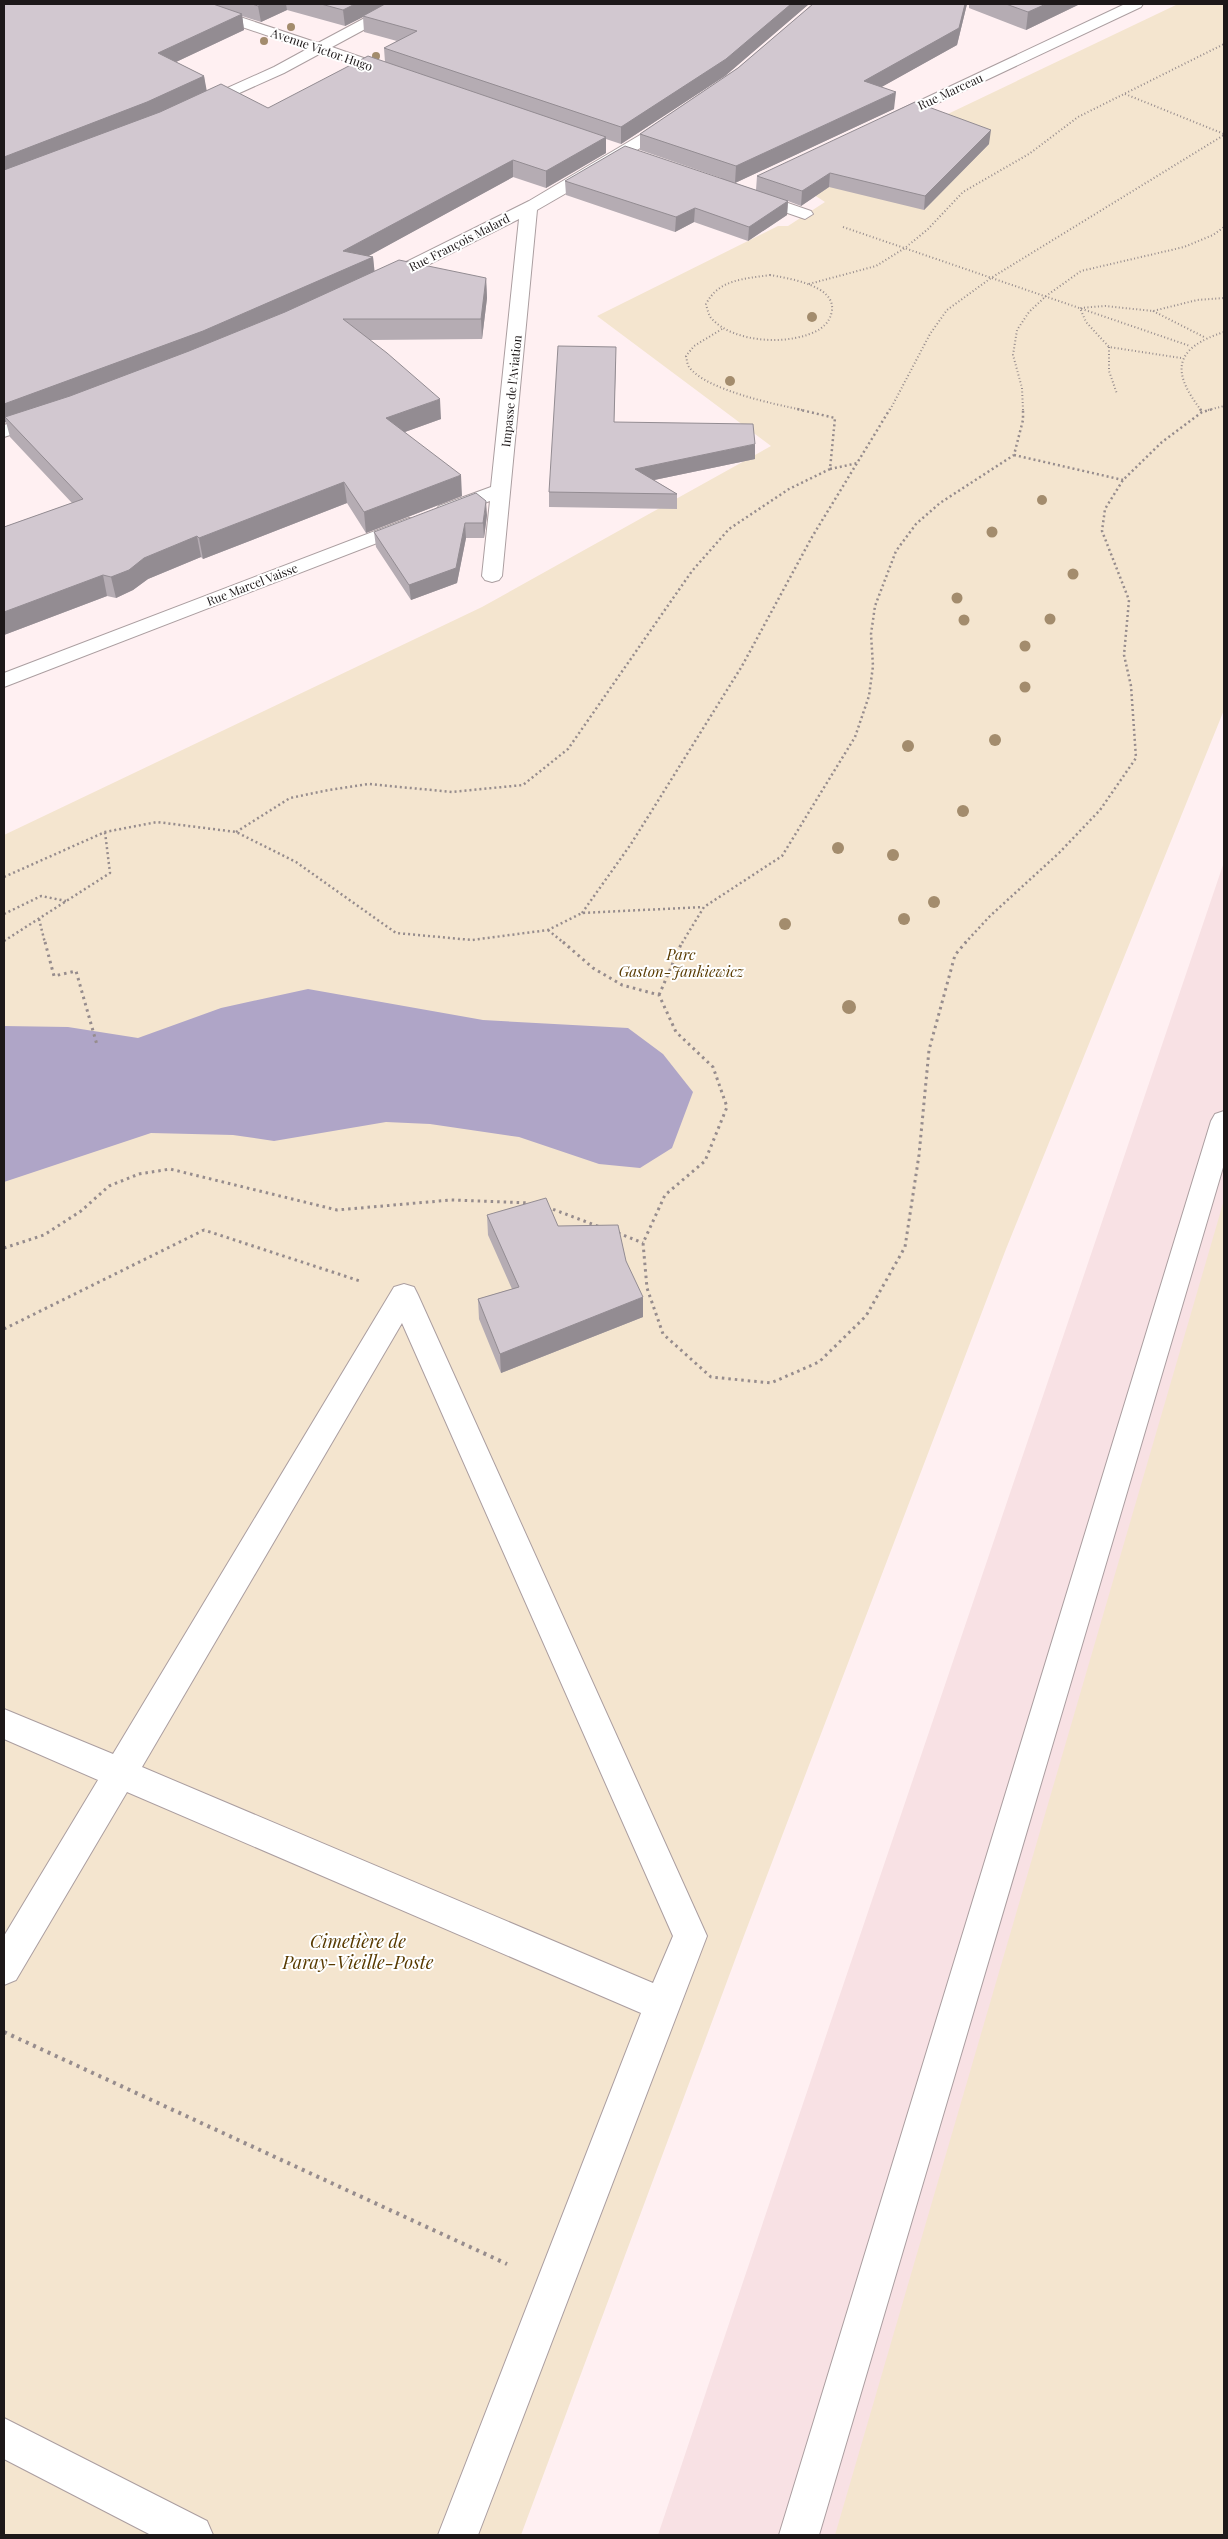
<svg xmlns="http://www.w3.org/2000/svg" width="1228" height="2539" font-family="'Playfair Display',serif">
  <style>
    .built { fill: #f8e1e4 }
    .green { fill: #f4e5cf }
    .water { fill: #afa5c7 }
    .lines { fill: none; stroke-linecap: round; stroke-linejoin: round }
    .minor-casing { stroke: #ab9ea0; stroke-width: 2 }
    .path-far3 { stroke: #968c8d; stroke-width: 2; stroke-dasharray: 1 2.5; stroke-linecap: butt }
    .path-far2 { stroke: #968c8d; stroke-width: 2.5; stroke-dasharray: 2 3; stroke-linecap: butt }
    .path-far1 { stroke: #968c8d; stroke-width: 3; stroke-dasharray: 2.5 4; stroke-linecap: butt }
    .path { stroke: #968c8d; stroke-width: 4; stroke-dasharray: 3 5; stroke-linecap: butt }
    .minor { fill: #fff; fill-rule: evenodd }
    .tree { fill: #a38c6d }
    .wall { fill: #b5acb3; fill-rule: evenodd }
    .shaded-wall { fill: #938c92 }
    .building { fill: #d2c8d0; stroke: #938c92 }
    .labels { text-anchor: middle; dominant-baseline: central; stroke-width: 4; stroke-linejoin: round; paint-order: stroke }
    .far-street-label { font-size: 12px; fill: #1d1819; stroke: #fff }
    .park-label { font-size: 15px; font-style: italic; fill: #583a00; stroke: #fff }
    .near-park-label { font-size: 18px; font-style: italic; fill: #583a00; stroke: #fff }
  </style>
  <rect width="100%" height="100%" fill="#fff0f2"/>
  <path class="built" d="M1224,862V2535H658L791,2139Z"/>
  <path class="green" d="M1178,4H1224V710L1006,1249L745,1933L521,2535H4V835L482,607L771,446L597,316L778,226H788L825,202L799,185Z
    M1224,1200V2535H835Z"/>
  <path class="water" d="M308,989L483,1020L628,1028L663,1054L693,1092L672,1148L640,1168L599,1164L519,1137L430,1124L386,1122L274,1141L233,1135L151,1133L4,1182V1026L68,1027L138,1038L221,1008Z"/>
  <g class="lines">
    <g class="minor-casing">
      <path id="minor" d="M181,4H201L318,43L391,4H408L406,7L332,47L398,70L400,73L393,77L321,53L284,73L204,109H194L191,106L194,103L274,67L307,49L183,7Z
        M1125,4H1143L1141,7L893,124L888,126L880,121L883,118Z
        M672,116L680,121L677,124L608,169L537,210L502,576L499,580L492,582L485,580L482,576L490,501L446,516L439,514L436,510L439,506L491,487L519,219L390,284H378L375,280L378,276L529,201Z
        M753,191L811,211L813,214L805,219L747,199L745,196Z
        M43,412L50,414L52,418L50,422L4,437V425Z
        M409,518L416,520L419,524L416,528L4,687V673Z
        M1224,1111V1164L819,2535H779L1211,1121L1215,1114Z
        M404,1284L414,1287L418,1295L707,1936L478,2535H438L641,2013L127,1792L16,1980L4,1985V1936L98,1780L4,1739V1709L113,1754L394,1287ZM402,1323L673,1936L653,1983L142,1767Z
        M4,2418L207,2521L213,2535H151L4,2459Z"/>
    </g>
    <path class="path-far3" d="M1125,94L1224,134
      M843,227L1190,346
      M770,275C787,278 835,285 832,310C831,318 827,324 820,329C793,346 734,344 711,318C709,315 707,309 706,304C719,279 744,279 770,275Z
      M809,284L876,266L905,248L928,229L963,192L1029,154L1078,117L1224,44
      M1153,311L1206,338
      M722,329L694,346L686,356C687,360 687,364 689,367C706,390 774,404 802,410
      M1109,347V371L1117,394
      M1181,358L1109,347L1086,322L1080,308L1105,306L1153,311L1197,300L1224,298
      M890,410L930,334L947,310L991,278L1224,135
      M1023,410L1022,388L1013,355L1017,330L1029,312L1046,296L1081,271L1184,247L1213,235L1224,227
      M1201,410C1170,370 1175,348 1224,332
      M1208,410L1224,406"/>
    <path class="path-far2" d="M1200,409L1202,412
      M1014,455L1123,480
      M830,469L858,463
      M236,832L290,798L329,790L369,784L452,792L523,785L568,749L692,571L729,529L789,489L830,469L835,418L797,409
      M4,877L105,832L157,822L236,832L296,862L396,933L472,940L548,930L582,913L703,907
      M582,913L631,844L742,666L812,537L890,409
      M4,914L41,896L66,901
      M39,919L45,943
      M548,930L564,943
      M4,941L110,873L105,832
      M682,943L704,907L782,856L855,737L869,696L873,666L871,634L875,606L896,551L916,524L940,503L1014,455L1023,420V409
      M965,943L990,916L1059,853L1100,810L1136,758L1131,686L1124,655L1129,600L1102,531L1105,509L1123,480L1162,442L1202,412L1213,409"/>
    <path class="path-far1" d="M45,942L54,976L76,971L97,1045
      M563,942L593,968L622,985L659,995L676,1032L713,1067L727,1107L705,1161L665,1195L643,1243L647,1288L663,1334L711,1377L771,1383L819,1362L866,1316L905,1247L919,1155L929,1050L955,955L966,942
      M659,995L682,942
      M547,1207L600,1227
      M618,1233L643,1243
      M4,1248L44,1235L81,1211L109,1186L139,1174L170,1169L337,1210L451,1200L529,1203
      M4,1329L204,1230L360,1281"/>
    <path class="path" d="M4,2032L507,2264"/>
    <use href="#minor" class="minor"/>
  </g>
  <g class="tree">
    <circle cx="291" cy="27" r="4"/>
    <circle cx="264" cy="41" r="4"/>
    <circle cx="376" cy="56" r="4"/>
    <circle cx="812" cy="317" r="5"/>
    <circle cx="730" cy="381" r="5"/>
    <circle cx="1042" cy="500" r="5"/>
    <circle cx="992" cy="532" r="5.5"/>
    <circle cx="1073" cy="574" r="5.5"/>
    <circle cx="957" cy="598" r="5.5"/>
    <circle cx="1050" cy="619" r="5.5"/>
    <circle cx="964" cy="620" r="5.5"/>
    <circle cx="1025" cy="646" r="5.5"/>
    <circle cx="1025" cy="687" r="5.5"/>
    <circle cx="995" cy="740" r="6"/>
    <circle cx="908" cy="746" r="6"/>
    <circle cx="963" cy="811" r="6"/>
    <circle cx="838" cy="848" r="6"/>
    <circle cx="893" cy="855" r="6"/>
    <circle cx="934" cy="902" r="6"/>
    <circle cx="904" cy="919" r="6"/>
    <circle cx="785" cy="924" r="6"/>
    <circle cx="849" cy="1007" r="7"/>
  </g>
  <path class="wall" d="M4,4H809L725,76L621,144L606,139V153L546,188L513,177L368,256L373,257L374,271L486,278L487,298L482,339L370,340L441,419L405,432L462,496L366,533L347,503L203,559L201,557L148,579L133,590L116,598L107,596L4,635V527L72,503L10,437L6,422L4,423ZM287,10L345,26L363,17L364,32L397,41L384,48L385,62L268,108L206,91L204,76L176,62L244,30L242,16L261,22Z
    M813,4H967L957,45L881,87L894,109L735,183L756,190L757,176L989,144L924,210L829,187L801,206L788,201L787,215L748,241L694,222L675,232L566,195L565,181L721,178L640,150V134L738,68Z
    M969,4H1080L1026,30L969,8Z
    M616,361L614,422L755,459L654,480L677,494V509L549,507V492Z
    M487,515L484,538H466L457,583L411,600L376,547L374,532Z
    M487,1215L558,1226L626,1261L643,1317L501,1373L479,1319L478,1299L512,1289L488,1235Z"/>
  <path class="shaded-wall" d="M263,4H286L287,10L261,22L258,6Z
    M355,4H387L363,16V17L345,26L343,10Z
    M791,4H809L725,76L621,144V127Z
    M965,4H967L957,45L862,98L864,81Z
    M1046,4H1080L1026,30L1028,12Z
    M242,14L244,30L161,69L158,53Z
    M204,76L207,92L150,118L4,175V157Z
    M896,92L894,109L735,183L736,166Z
    M991,130L989,144L924,210L925,196Z
    M606,137V153L546,188V171Z
    M513,160V177L345,269L343,251Z
    M830,173L829,187L801,206L802,191Z
    M788,201L787,215L748,241L749,227Z
    M695,208L694,222L675,232L676,217Z
    M373,257L375,275L206,349L9,421L5,417L6,422L4,423V404Z
    M486,278L487,298L482,339L481,319Z
    M440,399L441,419L388,438L386,418Z
    M755,444V459L635,484V469Z
    M461,475L462,496L366,533L364,512Z
    M344,482L347,503L203,559L199,538Z
    M486,501L487,515L484,538L483,523Z
    M465,523L466,538L457,583L411,600L409,585Z
    M197,536L201,557L148,579L133,590L116,598L111,577L144,558Z
    M103,575L107,596L4,635V612Z
    M643,1297V1317L501,1373L500,1354Z"/>
  <path class="building" d="M4,4H213L242,14L158,53L204,76L147,102L4,157Z
    M252,4H263L258,6Z
    M321,4H355L343,10Z
    M385,4H791L726,59L621,127L384,48L417,31L363,16Z
    M813,4H965L959,28L864,81L896,92L736,166L640,134L738,68Z
    M1006,4H1046L1028,12Z
    M368,56L606,137L546,171L513,160L343,251L373,257L203,331L4,404V170L160,112L221,84L268,108Z
    M915,102L991,130L925,196L830,173L802,191L757,176Z
    M625,146L788,201L749,227L695,208L676,217L565,181Z
    M399,260L486,278L481,319H343L387,353L440,399L386,418L461,475L364,512L344,482L199,538L197,536L144,558L129,570L111,577L103,575L4,612V527L83,499L5,417L70,396L189,351L285,312Z
    M558,346L616,347L614,422L753,424L755,444L635,469L677,494L549,492Z
    M476,493L486,501L483,523H465L456,568L409,585L374,532Z
    M546,1198L558,1226L618,1225L626,1261L643,1297L500,1354L478,1299L519,1287L487,1215Z"/>
  <g class="labels">
    <g class="far-street-label">
      <text transform="translate(322 49) rotate(19)">Avenue Victor Hugo</text>
      <text transform="translate(950 91) rotate(-25)">Rue Marceau</text>
      <text transform="translate(459 242) rotate(-27)">Rue François Malard</text>
      <text transform="translate(511 391) rotate(-84)">Impasse de l'Aviation</text>
      <text transform="translate(252 584) rotate(-21)">Rue Marcel Vaisse</text>
    </g>
    <g class="park-label">
      <text x="681" y="954">Parc<tspan x="681" dy="17">Gaston-Jankiewicz</tspan></text>
    </g>
    <g class="near-park-label">
      <text x="358" y="1941">Cimetière de<tspan x="358" dy="21">Paray-Vieille-Poste</tspan></text>
    </g>
  </g>
  <rect width="1228" height="2539" fill="none" stroke="#1d1819" stroke-width="10"/>
</svg>
